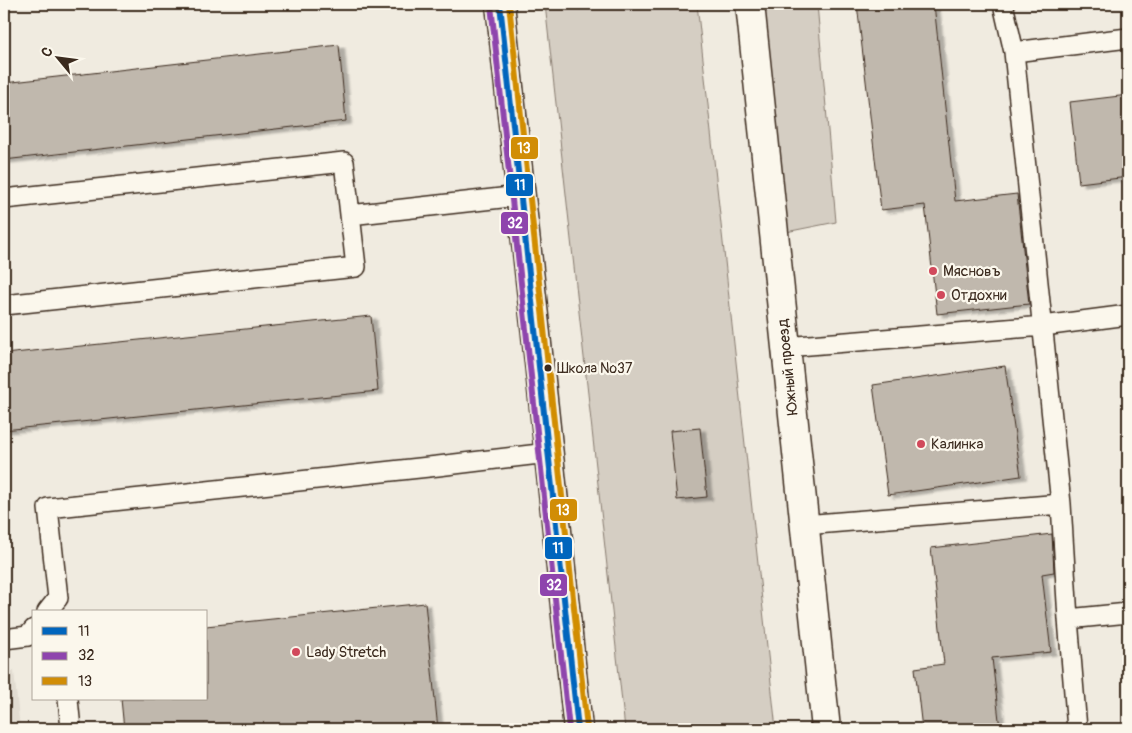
<svg xmlns="http://www.w3.org/2000/svg" width="1132" height="733" font-family="Pangolin,sans-serif">
  <style>
    .built { fill: #e2dcd1 }
    .green { fill: #d5cec3; stroke: #887c70 }
    .building { fill: #c0b8ad; stroke: #3b2a1e; filter: url(#shadow) }
    .lines { fill: none; stroke-linecap: round; stroke-linejoin: round }
    .service-casing { stroke: #3b2a1e; stroke-width: 22 }
    .minor-casing { stroke: #3b2a1e; stroke-width: 31 }
    .primary-casing { stroke: #3b2a1e; stroke-width: 31 }
    .service { stroke: #fbf7ec; stroke-width: 19 }
    .minor { stroke: #fbf7ec; stroke-width: 28 }
    .primary { stroke: #fbf7ec; stroke-width: 28 }
    .bus-1-casing { stroke: #fbf7ec; stroke-width: 10 }
    .bus-2-casing { stroke: #fbf7ec; stroke-width: 10 }
    .bus-3-casing { stroke: #fbf7ec; stroke-width: 10 }
    .bus-1 { stroke: #0065bd; stroke-width: 6 }
    .bus-2 { stroke: #8e44ad; stroke-width: 6 }
    .bus-3 { stroke: #d18d06; stroke-width: 6 }
    .poi-dot { fill: #d1495b; stroke: #fbf7ec; stroke-width: 2 }
    .bus-dot { fill: #3b2a1e; stroke: #fbf7ec; stroke-width: 2 }
    .labels { text-anchor: middle; dominant-baseline: central; stroke-width: 4.5; stroke-linejoin: round; paint-order: stroke }
    .bus-label { font-size: 14px; fill: #3b2a1e; stroke: #fbf7ec; text-anchor: start }
    .poi-label { font-size: 15px; fill: #3b2a1e; stroke: #fbf7ec; text-anchor: start }
    .street-label { font-size: 15px; fill: #3b2a1e; stroke: #fbf7ec }
    .line-badge { stroke: #fbf7ec; stroke-width: 2 }
    .badge-label { font-size: 14px; text-anchor: middle; font-weight: bold; fill: #fff }
  </style>
  <defs>
    <filter id="shadow"><feDropShadow dx="5.5" dy="3" stdDeviation="1" flood-color="#0004"/></filter>
  </defs>
  <rect width="100%" height="100%" fill="#f0ebe0"/>
  <filter id="ink" filterUnits="userSpaceOnUse"><feTurbulence type="fractalNoise" baseFrequency=".02" numOctaves="2"/><feDisplacementMap in="SourceGraphic" scale="10" xChannelSelector="R" yChannelSelector="G"/><feConvolveMatrix kernelMatrix="1 2 1 2 8 2 1 2 1" color-interpolation-filters="sRGB"/></filter>
  <g filter="url(#ink)">
    <path class="built" d="M14,671L20,729H4V672Z"/>
    <path class="green" d="M545,4H697L776,729H625Z
      M753,4H817L836,222L776,234Z"/>
    <path class="building" d="M857,4H934L955,201L1017,194L1029,304L937,314L925,205L881,210Z
      M339,45L346,121L4,160V83Z
      M1128,95V177L1079,183L1070,102Z
      M371,316L378,391L4,430V354Z
      M1005,366L1021,476L888,495L873,385Z
      M700,428L707,497L677,500L670,431Z
      M1052,534L1054,572L1042,574L1051,652L992,658L1000,729H922L915,668L944,664L931,548Z
      M425,603L438,729H124L121,699H206V626Z"/>
    <g class="lines">
      <g class="service-casing">
        <path id="service" d="M1003,4L1014,52
          M4,199L344,162L356,267L4,305
          M350,215L519,196
          M785,347L1043,326L1128,315
          M1061,504L1068,619L1077,729
          M804,525L1061,504L1014,52L1128,38
          M47,612L58,598L48,508L438,466L548,453
          M1068,619L1128,613
          M4,639L28,636L34,629
          M68,699L71,729"/>
      </g>
      <g class="minor-casing">
        <path id="minor" d="M750,4L826,729"/>
      </g>
      <g class="primary-casing">
        <path id="primary" d="M500,4C525,246 554,487 578,729"/>
      </g>
      <use href="#service" class="service"/>
      <use href="#minor" class="minor"/>
      <use href="#primary" class="primary"/>
      <g class="bus-1-casing">
        <path id="bus-1" d="M500,4L578,729"/>
      </g>
      <g class="bus-2-casing">
        <path id="bus-2" d="M491,5L569,729"/>
      </g>
      <g class="bus-3-casing">
        <path id="bus-3" d="M509,4L587,728"/>
      </g>
      <use href="#bus-1" class="bus-1"/>
      <use href="#bus-2" class="bus-2"/>
      <use href="#bus-3" class="bus-3"/>
    </g>
  </g>
  <g class="poi-dot">
    <circle cx="933" cy="271" r="5"/>
    <circle cx="941" cy="295" r="5"/>
    <circle cx="921" cy="444" r="5"/>
    <circle cx="296" cy="652" r="5"/>
  </g>
  <circle class="bus-dot" cx="548" cy="368" r="4.5"/>
  <g class="labels">
    <g class="bus-label">
      <text x="557" y="368">Школа №37</text>
    </g>
    <g class="poi-label">
      <text x="943" y="271">Мясновъ</text>
      <text x="951" y="295">Отдохни</text>
      <text x="931" y="444">Калинка</text>
      <text x="306" y="652">Lady Stretch</text>
    </g>
    <g class="street-label">
      <text transform="translate(788 367) rotate(-96)">Южный проезд</text>
    </g>
  </g>
  <g class="line-badge">
    <rect x="510" y="136" width="29" height="24" rx="5" fill="#d18d06"/>
    <rect x="505" y="173" width="29" height="24" rx="5" fill="#0065bd"/>
    <rect x="500" y="211" width="29" height="24" rx="5" fill="#8e44ad"/>
    <rect x="549" y="498" width="29" height="24" rx="5" fill="#d18d06"/>
    <rect x="544" y="536" width="29" height="24" rx="5" fill="#0065bd"/>
    <rect x="539" y="573" width="29" height="24" rx="5" fill="#8e44ad"/>
  </g>
  <g class="badge-label">
    <text x="524" y="153">13</text>
    <text x="520" y="190">11</text>
    <text x="515" y="228">32</text>
    <text x="563" y="515">13</text>
    <text x="558" y="553">11</text>
    <text x="554" y="590">32</text>
  </g>
  <rect width="1132" height="733" fill="none" stroke="#fbf7ec" stroke-width="20"/>
  <rect x="10" y="10" width="1112" height="713" fill="none" stroke="#3b2a1e" stroke-width="2" filter="url(#ink)"/>
  <rect x="32" y="610" width="175" height="90" fill="#fbf7ec" stroke="#aea59a"/>
  <rect x="42" y="627" width="25" height="8" fill="#0065bd" stroke="#aea59a"/>
  <text x="78" y="636" font-size="15" fill="#3b2a1e">11</text>
  <rect x="42" y="652" width="25" height="8" fill="#8e44ad" stroke="#aea59a"/>
  <text x="78" y="660" font-size="15" fill="#3b2a1e">32</text>
  <rect x="42" y="677" width="25" height="8" fill="#d18d06" stroke="#aea59a"/>
  <text x="78" y="686" font-size="15" fill="#3b2a1e">13</text>
  <g transform="translate(58 58) rotate(299)" stroke="#fbf7ec" stroke-width="4" paint-order="stroke">
  <path d="M0-4L9 19L0 12L-9 19Z" fill="#3b2a1e"/>
  <text y="-8" font-size="14" font-weight="bold" text-anchor="middle" fill="#3b2a1e">С</text>
  </g>
</svg>
